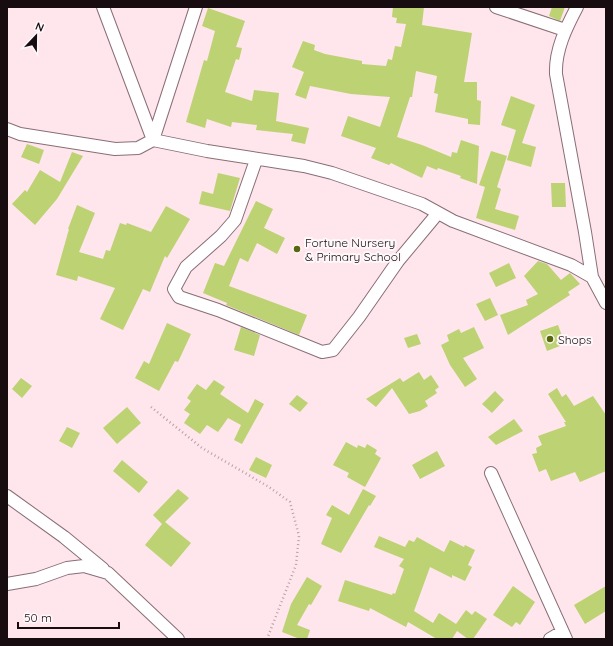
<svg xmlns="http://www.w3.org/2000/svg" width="613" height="646" font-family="Quicksand,sans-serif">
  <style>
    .building { fill: #bdd273 }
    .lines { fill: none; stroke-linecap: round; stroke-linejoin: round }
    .street-casing { stroke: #896e76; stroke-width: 14 }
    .path { stroke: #b7a2a7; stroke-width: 2.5; stroke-dasharray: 1 3; stroke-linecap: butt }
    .street { stroke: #fff; stroke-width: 12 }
    .poi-dot { fill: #58670f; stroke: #fff8fa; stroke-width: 1.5 }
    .labels { text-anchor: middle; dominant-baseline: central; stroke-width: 4; stroke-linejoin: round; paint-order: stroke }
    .poi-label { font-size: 12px; fill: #170d10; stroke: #fff8fa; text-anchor: start }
  </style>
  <rect width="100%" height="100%" fill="#ffe5ec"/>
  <path class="building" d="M393,7H424L422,25L472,33L464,82H477V100L481,101L480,125L468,124V119L435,112L438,94L434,93L437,76L416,71L412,97H410L397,137L422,145L451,157L452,152L457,153L461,140L479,146L477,184L460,178L461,176L438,168L437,170L427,166L422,178L391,163L389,165L371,158L376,148L341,136L348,116L380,127L390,97L351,94L310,86L306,99L295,95L304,72L292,67L303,41L315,45L314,50L325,54L362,61V64L386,66L388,59L392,60L395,46L401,47L406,24L396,23L397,18L392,17Z
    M552,7H565L560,21L549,16Z
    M208,8L245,21L236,47L242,48L239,60L236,59L225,92L252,101L254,90L279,93L276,121L309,128L305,144L291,141L293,134L256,130L257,125L232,122L231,127L207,119L205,128L186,122L204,60L207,61L215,31L202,26Z
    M511,96L535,105L522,143L536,147L531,167L507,160L516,130L501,125Z
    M27,144L44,150L39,164L21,157Z
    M491,151L507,156L497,187L501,189L495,209L519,216L515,230L476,218L485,187L479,185Z
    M72,152L83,156L57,199L35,225L12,204L25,190L27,192L40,170L60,182Z
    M218,173L240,178L230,211L199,204L202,191L213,194Z
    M551,183H565L566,207H552Z
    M256,201L273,209L264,228L285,238L277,254L257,243L248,262L240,258L229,286L307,315L299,335L226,305L227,303L203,293L215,263L224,266Z
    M77,205L95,213L79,252L103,259L106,250L110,251L120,223L126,225L127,223L151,232L166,206L190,219L167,258L165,256L150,292L143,289L123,330L100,319L115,288L78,276L77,281L56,275L69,229H68Z
    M538,261L547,264L561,280L570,273L580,284L568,292L570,295L508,335L500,315L528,305L526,300L538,294L524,276Z
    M509,263L516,278L496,287L489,273Z
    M490,298L498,315L485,321L476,304Z
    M167,323L191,334L178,362L175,361L159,391L135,378L144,361L149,364Z
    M558,325L565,344L547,351L540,331Z
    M241,327L260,335L254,356L234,350Z
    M474,327L484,348L463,358L477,379L465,387L450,365L441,345L449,341L447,335L459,329L461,333Z
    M417,334L421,344L408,348L404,338Z
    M419,372L424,380L431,375L439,387L435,390L437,393L425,401L428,406L420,411L409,414L392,388L376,407L366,399L400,378L403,382Z
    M21,378L32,386L22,398L12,389Z
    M214,380L225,387L220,394L248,413L255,399L264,404L242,444L234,440L241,425L228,418L218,432L207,425L200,434L184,423L190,414L184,410L191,401L187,398L197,384L206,390Z
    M557,388L562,397L566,394L574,406L593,396L606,415V471L580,482L575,472L551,481L546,469L539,472L532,454L537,453L536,448L542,445L538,436L566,426L564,422H566L548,394Z
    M495,391L504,400L492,413L482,404Z
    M297,395L308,403L300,412L289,404Z
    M127,407L141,423L117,444L103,428Z
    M514,419L523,431L496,445L488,437Z
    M67,427L80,433L72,448L59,441Z
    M346,442L357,448L358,445L365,448L367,444L377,450L375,454L381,458L365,487L347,477L349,473L333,465Z
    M437,451L445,466L420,479L412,465Z
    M256,457L272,465L266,478L249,470Z
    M122,460L148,482L139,493L113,471Z
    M178,489L189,498L165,522L191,543L171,567L145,545L162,524L153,515Z
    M363,489L376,496L370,506L369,505L341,553L321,544L332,518L326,515L332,505L349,515Z
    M379,536L405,547L409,540L414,542L417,537L444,552L450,540L464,547L465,545L475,550L468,565L472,567L465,581L452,575V578L430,567L414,611L433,623L439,613L456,624L466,610L472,615L475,611L487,619L473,639H468L457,631L452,639H437L408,622L406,627L370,608L369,611L338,601L345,580L392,595L393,593L395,594L404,569L399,566L404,559L374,547Z
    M307,577L322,586L311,605L309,604L297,625L310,630L307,639H300L282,632L291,604Z
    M513,586L535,602L520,625L516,622L512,627L493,615Z
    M606,586V611L585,624L574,605Z"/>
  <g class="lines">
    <g class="street-casing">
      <path id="street" d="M103,7L153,140L207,151L304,166L332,173L422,204L453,221L571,265L592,277
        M496,7L565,30
        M577,7C566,28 555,50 556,74L585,232L592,277L606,303
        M7,129L20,134L115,149L138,148L153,140L196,7
        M256,160L235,220L221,236L186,267L174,289L179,297L218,310L322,352L333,350L359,317L398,261L438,213
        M491,473L566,639
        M7,496L64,537L103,569
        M7,584L36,579L67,568L84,566L108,573L178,639
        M550,639L562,632"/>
    </g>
    <path class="path" d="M151,407L202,448L269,487L290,502L299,536L296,565L267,639"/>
    <use href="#street" class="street"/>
  </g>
  <g class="poi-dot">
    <circle cx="297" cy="249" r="4"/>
    <circle cx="550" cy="339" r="4"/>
  </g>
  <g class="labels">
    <g class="poi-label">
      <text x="305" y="242">Fortune Nursery<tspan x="305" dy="14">&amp; Primary School</tspan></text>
      <text x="558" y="339">Shops</text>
    </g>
  </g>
  <rect width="613" height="646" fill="none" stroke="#170d10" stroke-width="16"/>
  <g transform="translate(36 36) rotate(22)" stroke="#fff8fa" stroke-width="3" paint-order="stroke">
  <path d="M0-3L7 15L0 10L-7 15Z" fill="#170d10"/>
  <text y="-6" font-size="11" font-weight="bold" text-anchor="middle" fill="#170d10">N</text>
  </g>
  <path d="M18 622v6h101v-6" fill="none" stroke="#170d10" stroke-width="2"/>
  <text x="24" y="622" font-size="12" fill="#170d10" stroke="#fff8fa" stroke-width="3" paint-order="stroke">50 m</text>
</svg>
